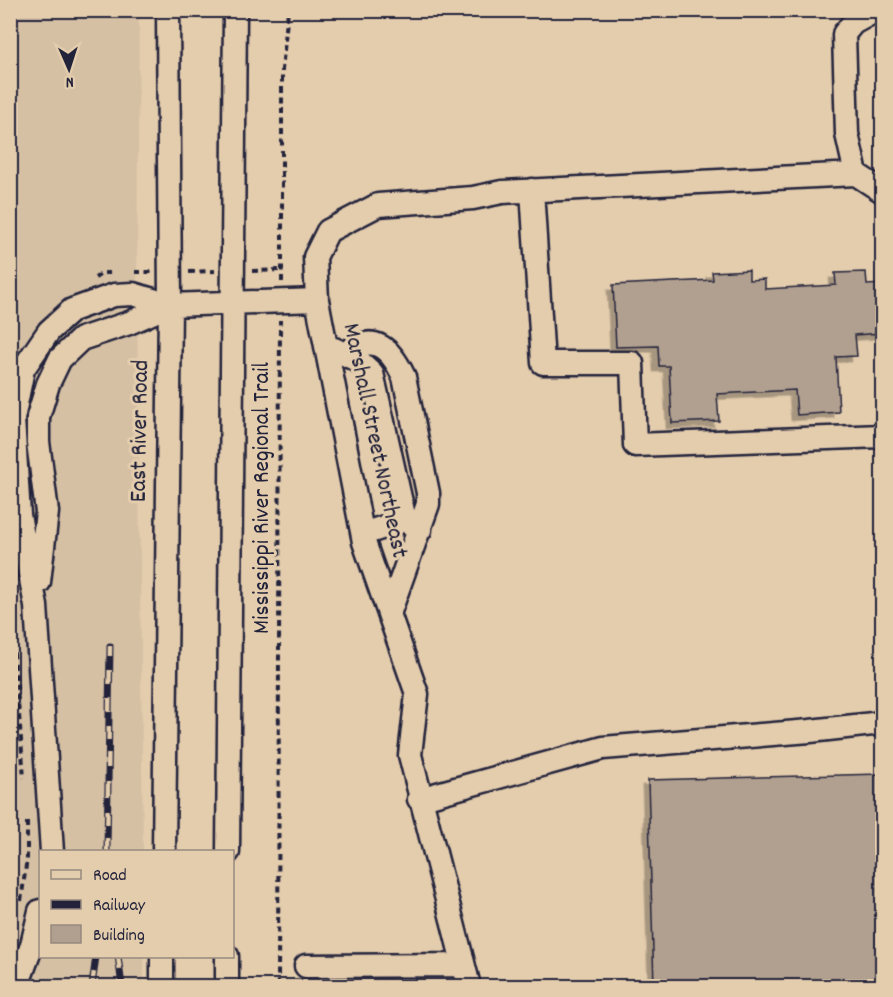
<svg xmlns="http://www.w3.org/2000/svg" width="893" height="997" font-family="Dekko,sans-serif">
  <style>
    .built { fill: #d5c0a4 }
    .building { fill: #b1a08f; stroke: #22223b; stroke-width: 1.5; filter: url(#shadow) }
    .lines { fill: none; stroke-linecap: round; stroke-linejoin: round }
    .minor-casing { stroke: #22223b; stroke-width: 27 }
    .path { stroke: #22223b; stroke-width: 4; stroke-dasharray: 6 4.5; stroke-linecap: butt }
    .minor { stroke: #e4cdad; stroke-width: 22 }
    .rail-casing { stroke: #22223b; stroke-width: 7 }
    .rail { stroke: #e4cdad; stroke-width: 4.5; stroke-dasharray: 14; stroke-linecap: butt }
    .labels { text-anchor: middle; dominant-baseline: central; stroke-width: 6; stroke-linejoin: round; paint-order: stroke }
    .street-label { font-size: 24px; fill: #22223b; stroke: #e4cdad }
  </style>
  <defs>
    <filter id="shadow"><feDropShadow dx="-5.5" dy="5.5" stdDeviation="0" flood-color="#0004"/></filter>
  </defs>
  <rect width="100%" height="100%" fill="#e4cdad"/>
  <filter id="ink" filterUnits="userSpaceOnUse"><feTurbulence type="fractalNoise" baseFrequency=".0167" numOctaves="2"/><feDisplacementMap in="SourceGraphic" scale="12" xChannelSelector="R" yChannelSelector="G"/><feConvolveMatrix kernelMatrix="1 2 1 2 8 2 1 2 1" color-interpolation-filters="sRGB"/></filter>
  <g filter="url(#ink)">
    <path class="built" d="M10,11H139L137,287L143,851L40,852V956L144,957V986H11Z"/>
    <path class="building" d="M749,270V280L765,279V289L836,285L835,273L866,272L867,285L882,284V333L855,335L857,356L836,357L839,412L797,415L795,390L717,394L719,421L672,423L669,366H659L658,346L616,347L613,285L713,280L712,272Z
      M882,774V986H654L648,780Z"/>
    <g class="lines">
      <g class="minor-casing">
        <path id="minor" d="M856,174L847,134L844,34L853,23L875,11
          M532,190L543,363H632L635,445L882,436
          M334,349L359,361L372,373L405,520L420,530
          M345,354C374,331 391,349 404,377L428,493V504L389,614
          M363,534L405,520
          M39,582L47,512L38,442V417L48,384L60,359L81,339L129,323L170,305
          M419,799L603,748L810,731L882,723
          M52,852L36,606L19,515L13,419L23,369L49,331L72,310L114,295L133,294L170,305L317,300
          M164,852L170,305L168,10
          M228,852L235,10
          M306,966L463,965
          M17,986L32,945L40,911
          M162,986V956
          M227,986V956
          M469,986L410,755L417,694L364,542L317,300L315,257L328,231L378,205L473,198L502,192L856,174L882,191"/>
      </g>
      <path class="path" d="M252,271L282,270
        M135,272H152
        M189,272L215,271
        M95,278L103,273H113
        M282,282V70L288,10
        M10,600L24,778
        M21,901L27,858V822
        M278,986L280,320"/>
      <use href="#minor" class="minor"/>
      <g class="rail-casing">
        <path id="rail" d="M107,852L110,646
          M118,956L122,986
          M92,986L96,956"/>
      </g>
      <use href="#rail" class="rail"/>
    </g>
  </g>
  <g class="labels">
    <g class="street-label">
      <text transform="translate(141 431) rotate(-89)">East River Road</text>
      <text transform="translate(374 441) rotate(78)">Marshall Street Northeast</text>
      <text transform="translate(263 498) rotate(-90)">Mississippi River Regional Trail</text>
    </g>
  </g>
  <rect width="893" height="997" fill="none" stroke="#e4cdad" stroke-width="36"/>
  <rect x="18" y="18" width="857" height="961" fill="none" stroke="#22223b" stroke-width="2" filter="url(#ink)"/>
  <rect x="39" y="850" width="195" height="108" fill="#e4cdad" stroke="#96897f" stroke-width="1.5"/>
  <rect x="51" y="870" width="30" height="9" fill="#e4cdad" stroke="#96897f" stroke-width="1.5"/>
  <text x="93" y="880" font-size="18" fill="#22223b">Road</text>
  <rect x="51" y="900" width="30" height="9" fill="#22223b" stroke="#96897f" stroke-width="1.5"/>
  <text x="93" y="910" font-size="18" fill="#22223b">Railway</text>
  <rect x="51" y="925" width="30" height="18" fill="#b1a08f" stroke="#96897f" stroke-width="1.5"/>
  <text x="93" y="940" font-size="18" fill="#22223b">Building</text>
  <g transform="translate(69 69) rotate(177)" stroke="#e4cdad" stroke-width="4.5" paint-order="stroke">
  <path d="M0-4.5L10 22L0 15L-10 22Z" fill="#22223b"/>
  <text y="-9" font-size="16" font-weight="bold" text-anchor="middle" fill="#22223b">N</text>
  </g>
</svg>
